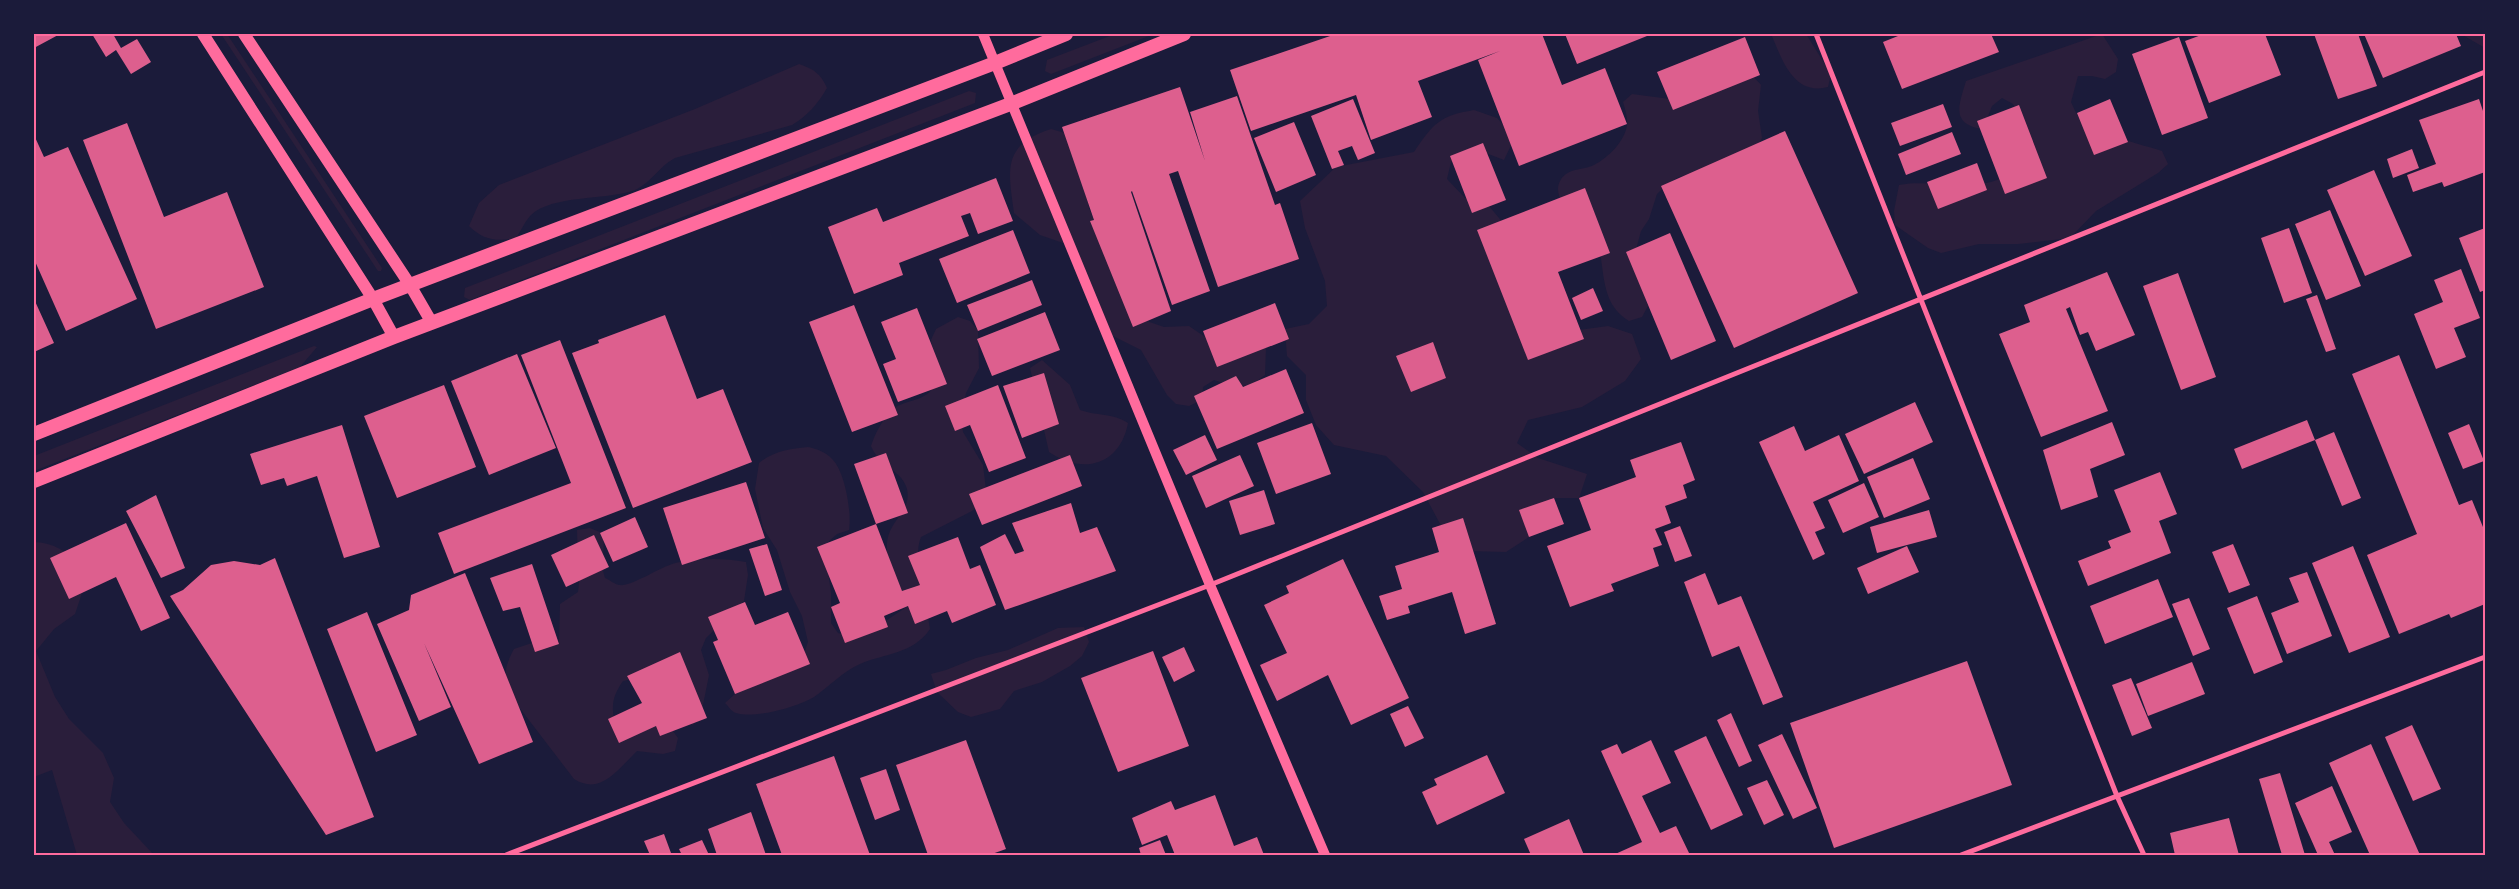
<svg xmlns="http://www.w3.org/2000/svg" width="2519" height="889" font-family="Quicksand,sans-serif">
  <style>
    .green { fill: #2a1e3b }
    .building { fill: #dd5f8e }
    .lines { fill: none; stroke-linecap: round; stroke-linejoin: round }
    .minor { stroke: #ff6b9d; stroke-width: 5 }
    .secondary { stroke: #ff6b9d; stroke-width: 10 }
    .primary { stroke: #ff6b9d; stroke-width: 12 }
    .trunk { stroke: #ff6b9d; stroke-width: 14 }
    .neatline { fill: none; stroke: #ff6b9d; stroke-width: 2 }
  </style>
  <rect width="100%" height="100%" fill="#1b1b3a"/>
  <path class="green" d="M221,34H227L382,268L381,271H378Z
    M1115,34H1154L1051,74L1045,71L1047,60Z
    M1771,34H1806L1831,74L1828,87C1793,96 1782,59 1771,34Z
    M2102,34L2118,59L2116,72L2105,79L2092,76H2078L2071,102C2074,108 2077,117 2083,122C2096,134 2144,145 2162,151L2168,164L2158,173L2096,211L2070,238L2018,244H1979L1941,253L1928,248L1895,225L1894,211L1899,185C1932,179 1967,192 2000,179L2021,116L2013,104L2002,98L1992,106L1983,129C1950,124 1959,105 1966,81Z
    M2461,34H2485V48Z
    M799,64C814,69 821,74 827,88C818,104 807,116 792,125L675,158C659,166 649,186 632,191C605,200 552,195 531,215C525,221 521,231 516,238C497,242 483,240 469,226L479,203L499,185L695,109Z
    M1752,75L1761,85L1758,111L1762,138L1756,149L1720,166L1679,177L1667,184L1657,194L1649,219L1641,231L1634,257L1639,282L1648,306L1642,317L1629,321C1608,308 1605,289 1602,266C1601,260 1601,252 1598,247C1587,231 1549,202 1560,181C1568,167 1582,171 1594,165C1608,158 1625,141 1627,125C1628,118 1625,109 1623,102L1632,94L1670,99Z
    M969,91L976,93L975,103L470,300L464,297L465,288Z
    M1474,110L1497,118L1515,137L1504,160L1478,150L1451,162L1447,179L1465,198L1489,206L1504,224L1557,333L1608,326L1632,334L1641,359L1625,381L1582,407L1528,420L1517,443L1538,458L1587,474L1579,498H1554L1530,512L1529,537L1506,552L1468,551L1446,535L1423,492L1386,456L1334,445L1316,425L1306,400V375L1287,356L1285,329L1309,324L1327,306L1325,281L1305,228L1300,201L1336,167L1414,152C1434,123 1439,116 1474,110Z
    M1051,129L1065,133L1084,181L1089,208L1138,318L1164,327L1189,326L1211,341L1261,337L1266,348L1265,375C1245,391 1237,387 1214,380L1203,387L1202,400L1189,406L1176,404L1167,395L1141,350L1103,331L1094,320L1084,266L1077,254L1066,244L1040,235L1014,213C1008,169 1002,145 1051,129Z
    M958,317L970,321L978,330L979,368L966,393L962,418L963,432L983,465L986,490L982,502L972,511L921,537C914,555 923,566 920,585L903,591L894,589C891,572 882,549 890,531C897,516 913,505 906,486C900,470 879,466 871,446C875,434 881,422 890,412C906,395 935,407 938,370C939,358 932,351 931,340L936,329Z
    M314,346L317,347L300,367L34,471V456Z
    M1042,360L1070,385L1080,410C1096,416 1113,413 1128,423C1120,466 1082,475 1049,452L1030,368Z
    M808,447C817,449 826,452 832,459C845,471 852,513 849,530L837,534L827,543L826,556L831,593V623L838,633L850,636H863L908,606L928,617L930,629C913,654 886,653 860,664C842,672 830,686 814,697C797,707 755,719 736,713C732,712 729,707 725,703L735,694L802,660L808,642L802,616L790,592L777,550L763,528L755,489L759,463C774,451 789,449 808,447Z
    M590,528L602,533C607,549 599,560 605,578C610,580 614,584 619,585C633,587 661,565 680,562C703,558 724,558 746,562L748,575L744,601L706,638L701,650L709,675L701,715L693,725L682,719L650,675L623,681C614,694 611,703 614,719L670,727L678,738L675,751L663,754L637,751C618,769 601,796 574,779L512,698C502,680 504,667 514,649L541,640L559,644L560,604L578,592C581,572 577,550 577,530Z
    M34,542C53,542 68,553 83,565V590L75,614L54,629L36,651L55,697L69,719L103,753L114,778L110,802L124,823L154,855H77L52,770L34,777Z
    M1084,627L1089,642L1082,656L1070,666L1042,682L1014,691L1000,709L971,717L958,712L937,692L931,674L946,670L976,658L1008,650L1058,628Z"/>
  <path class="building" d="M34,34H60L34,48Z
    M92,34H113L121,48L137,39L151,62L131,74L116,50L106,57Z
    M1336,34H1542L1562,85L1605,68L1627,124L1519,166L1478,60L1500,51L1418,81L1432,117L1371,140L1356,95L1251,131L1230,70Z
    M1565,34H1652L1577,64Z
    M1903,34H1991L1999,52L1902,89L1883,42Z
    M2204,34H2265L2281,75L2209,103L2185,41Z
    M2314,34H2358L2377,86L2338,99Z
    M2364,34H2456L2461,46L2383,78Z
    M1745,37L1760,75L1673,110L1657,72Z
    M2179,37L2208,118L2162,135L2132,54Z
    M1180,87L1205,161L1190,112L1237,96L1275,205L1280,203L1299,259L1218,287L1178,171L1169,174L1210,291L1172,305L1132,191L1131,192L1171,311L1133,327L1090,221L1094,220L1062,127Z
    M1353,99L1375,153L1358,160L1352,146L1338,151L1344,165L1332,169L1311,116Z
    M2110,99L2128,142L2094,155L2077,113Z
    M2479,99L2485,117V172L2444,187L2442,182L2413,192L2407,175L2436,164L2419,120Z
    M1943,104L1952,127L1900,146L1891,123Z
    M2019,105L2047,178L2005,194L1977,121Z
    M1294,122L1316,175L1276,192L1254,138Z
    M127,123L164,217L227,192L264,287L156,329L83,140Z
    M1785,131L1858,293L1734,348L1661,186Z
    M1952,132L1961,154L1906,175L1898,154Z
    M34,135L44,157L68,147L137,299L66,331L34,259Z
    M1483,143L1506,200L1472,213L1450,156Z
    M2412,149L2419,168L2393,178L2387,159Z
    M1977,163L1987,190L1938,209L1927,182Z
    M2374,170L2412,256L2365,276L2327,190Z
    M996,178L1013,221L978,234L970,213L961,216L969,236L899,263L903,275L854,294L828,227L877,208L883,222Z
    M1585,188L1610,253L1558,272L1584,339L1528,360L1477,230Z
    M2330,210L2361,286L2326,300L2295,224Z
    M2289,228L2312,293L2284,303L2261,238Z
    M2485,228V290L2480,292L2459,238Z
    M1013,230L1030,273L957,303L939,259Z
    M1670,233L1716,341L1671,360L1626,252Z
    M2461,269L2480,318L2454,328L2466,357L2436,369L2414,314L2443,302L2434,280Z
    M2107,272L2135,335L2096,351L2088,332L2080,335L2070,307L2066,309L2108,411L2041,437L1999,334L2030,322L2024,305Z
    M2178,273L2216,377L2181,390L2143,286Z
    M1032,280L1042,305L978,331L967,305Z
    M1593,288L1603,311L1581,320L1572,298Z
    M2317,295L2336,349L2326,352L2306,299Z
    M34,299L54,343L34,352Z
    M1275,303L1289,339L1217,367L1203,331Z
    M854,305L898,415L852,432L809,322Z
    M917,308L947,384L898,402L883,364L896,359L881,322Z
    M1045,312L1060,350L992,376L977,339Z
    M665,315L697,399L723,389L752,462L633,508L572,353L599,343L598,340Z
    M560,340L626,508L454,574L438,533L571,483L521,355Z
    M1433,342L1446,378L1411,392L1396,356Z
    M517,354L556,448L489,475L451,381Z
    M2399,355L2459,505L2472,500L2485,532V604L2451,618L2449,614L2399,634L2367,555L2417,534L2352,374Z
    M1286,369L1304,413L1217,449L1194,396L1236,376L1243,387Z
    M1044,373L1059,424L1022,438L1003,386Z
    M444,385L476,467L397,498L364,416Z
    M998,385L1026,458L989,472L970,425L955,431L945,406Z
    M1915,402L1933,442L1864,474L1845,434Z
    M2307,420L2315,440L2334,432L2361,498L2342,506L2315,440L2242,469L2234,449Z
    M2112,422L2125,455L2090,469L2098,497L2061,510L2043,450Z
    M1312,423L1331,474L1276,494L1257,443Z
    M2469,424L2484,461L2463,469L2448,433Z
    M342,425L380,547L344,558L317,476L287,486L284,478L261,485L250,454Z
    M1794,426L1805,451L1839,435L1859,481L1813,502L1825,528L1815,532L1825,554L1813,560L1759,442Z
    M1205,435L1217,460L1186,475L1173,450Z
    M1681,442L1695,480L1683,485L1687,498L1665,506L1671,523L1655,529L1662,545L1653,548L1659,566L1611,584L1614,591L1570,607L1547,546L1591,530L1579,498L1636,477L1630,460Z
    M886,453L908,513L876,524L854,464Z
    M1070,455L1082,486L982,525L969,494Z
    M1240,455L1254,486L1206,508L1192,476Z
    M1913,458L1930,499L1884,518L1867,477Z
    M2160,472L2177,514L2159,521L2171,553L2088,586L2078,561L2111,548L2108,541L2131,532L2114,490Z
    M746,482L765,538L682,565L663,508Z
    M1864,483L1879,517L1843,533L1828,500Z
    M1264,490L1275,524L1240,535L1229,501Z
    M156,495L185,568L161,578L126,511Z
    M1554,498L1564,524L1529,537L1519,510Z
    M1071,503L1080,533L1097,527L1116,571L1005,610L980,547L1005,534L1015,554L1024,551L1012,523Z
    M1929,510L1937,537L1877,553L1870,527Z
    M635,517L648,547L613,562L600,533Z
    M1463,518L1496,624L1465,634L1452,592L1408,606L1410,613L1387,620L1379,596L1402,589L1395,566L1439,552L1432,528Z
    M126,523L170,618L141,631L116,577L69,599L50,558Z
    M876,524L902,591L920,585L908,556L958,537L970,569L980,565L996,605L952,623L947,611L915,624L908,606L884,616L888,627L845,643L831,607L840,603L817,547Z
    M1680,526L1692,556L1675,562L1664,532Z
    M594,535L609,567L566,587L551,555Z
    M767,544L782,590L765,596L749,549Z
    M2233,544L2250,585L2229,593L2212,552Z
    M1907,546L1919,572L1868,594L1857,568Z
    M2353,546L2390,637L2349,653L2312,563Z
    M275,558L374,817L326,835L170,596L183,590L211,565L234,561L260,565Z
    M1343,559L1409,698L1351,725L1328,675L1277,701L1260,665L1287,653L1264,605L1289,593L1286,586Z
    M532,564L559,644L535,652L520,607L503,611L490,578Z
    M2307,572L2332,636L2287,654L2271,613L2299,602L2289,578Z
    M465,573L533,742L479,764L424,643L451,707L419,721L377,624L409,610L411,595Z
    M1705,573L1718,605L1741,596L1783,697L1763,705L1739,646L1712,657L1684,582Z
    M2158,579L2173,617L2105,644L2090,606Z
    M2257,596L2283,662L2254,674L2227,608Z
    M2189,598L2210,649L2193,656L2172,604Z
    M745,602L755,625L788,612L810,664L735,694L713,642L718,640L708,617Z
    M367,612L417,735L376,752L327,629Z
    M1184,647L1195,671L1174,682L1162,657Z
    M1153,651L1189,746L1118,772L1081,678Z
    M680,652L707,718L660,736L656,726L619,743L608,719L642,703L627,676Z
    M1967,661L2012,785L1834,848L1790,723Z
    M2192,662L2205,694L2148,716L2136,684Z
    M2131,678L2152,728L2132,736L2112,685Z
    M1408,706L1424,738L1405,747L1390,714Z
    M1731,713L1752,761L1739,767L1717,720Z
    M2412,725L2441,789L2413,801L2385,737Z
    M1782,734L1817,808L1793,819L1758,745Z
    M1706,736L1743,815L1711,830L1674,751Z
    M966,740L1006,849L989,855H928L896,765Z
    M1651,740L1671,783L1642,796L1660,833L1676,826L1690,855H1613L1642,842L1601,751L1617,744L1622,754Z
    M2371,744L2420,855H2370L2329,763Z
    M1487,755L1505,793L1437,825L1422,792L1437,785L1434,779Z
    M834,756L870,855H782L756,784Z
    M886,769L900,810L875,820L860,778Z
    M2280,773L2305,855H2282L2259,779Z
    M1767,780L1784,815L1764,825L1747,788Z
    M2332,786L2352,832L2329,842L2335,855H2318L2295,803Z
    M1215,795L1234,846L1257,837L1264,855H1175L1167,835L1142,845L1132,818L1171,801L1175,810Z
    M751,812L766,855H717L708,829Z
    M2229,818L2239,855H2175L2170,833Z
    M1569,819L1584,855H1531L1524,839Z
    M664,834L671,853L650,855L644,841Z
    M702,840L709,855H682L679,849Z
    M1160,840L1166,855H1141L1139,848Z"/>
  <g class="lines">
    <path class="minor" d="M1816,34L2117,796L2144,855
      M506,855L1210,585L2485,72
      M1961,855L2485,657"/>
    <path class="secondary" d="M983,34L1210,585L1325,855"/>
    <path class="primary" d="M203,34L373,299L394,337
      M244,34L410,285L432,323"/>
    <path class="trunk" d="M34,434L373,299L995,63L1066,34
      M34,481L394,337L1013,103L1184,34"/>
  </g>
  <rect width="2519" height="889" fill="none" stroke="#1b1b3a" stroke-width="70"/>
  <rect x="35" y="35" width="2449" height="819" class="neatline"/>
</svg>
